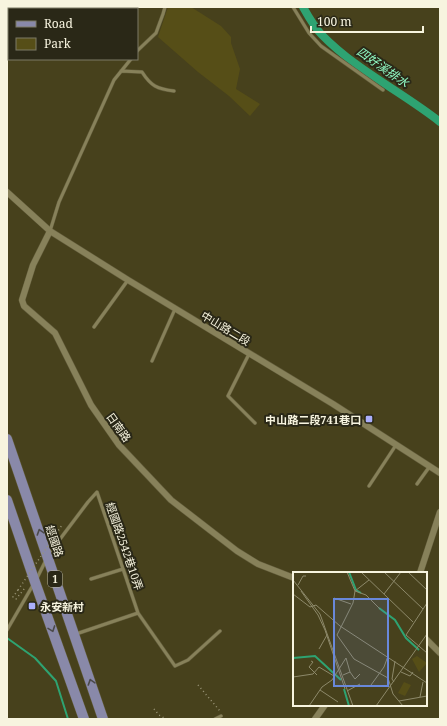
<svg xmlns="http://www.w3.org/2000/svg" width="447" height="726" font-family="'Noto Serif','Noto Sans TC',serif">
  <style>
    .green { fill: #564e17 }
    .lines { fill: none; stroke-linecap: round; stroke-linejoin: round }
    .stream { stroke: #2ea372; stroke-width: 2 }
    .canal { stroke: #2ea372; stroke-width: 8 }
    .lane-casing { stroke: #625c3b; stroke-width: 4 }
    .street-casing { stroke: #625c3b; stroke-width: 7 }
    .primary-casing { stroke: #625c3b; stroke-width: 11 }
    .path { stroke: #999476; stroke-width: 1.5; stroke-dasharray: 1 3; stroke-linecap: butt }
    .lane { stroke: #87815a; stroke-width: 3 }
    .street { stroke: #87815a; stroke-width: 6 }
    .primary { stroke: #8989a9; stroke-width: 10 }
    .path-bridge { stroke: #999476; stroke-width: 1.5; stroke-dasharray: 1 3; stroke-linecap: butt }
    .oneway { stroke: #4b4a4a }
    .poi-dot { fill: #abaffb; stroke: #2a2817; stroke-width: 1.5 }
    .labels { text-anchor: middle; dominant-baseline: central; stroke-width: 4; stroke-linejoin: round; paint-order: stroke }
    .shield { fill: #2a2817; stroke: #bab7a3; stroke-width: 1 }
    .shield-label { font-size: 10px; font-weight: bold; fill: #f7f4df }
    .street-label { font-size: 11px; fill: #f7f4df; stroke: #2a2817 }
    .poi-label { font-size: 11px; font-weight: bold; fill: #f7f4df; stroke: #2a2817; text-anchor: end }
    .water-label { font-size: 12px; font-style: italic; fill: #91fcc6; stroke: #2a2817 }
    .inset-river { fill: none; stroke: #2ea372; stroke-width: 2 }
    .inset-road { fill: none; stroke: #8d896a; stroke-width: 1 }
    .view { fill: #6988da; fill-opacity: 0.15; stroke: #6988da; stroke-width: 2 }
    .inset-edge { fill: none; stroke: #f7f4df; stroke-width: 2 }
  </style>
  <rect width="100%" height="100%" fill="#47411c"/>
  <path class="green" d="M168,7H191L221,26L231,37V43L240,69L236,89L260,104L250,116L229,96L198,72L158,37Z"/>
  <g class="lines">
    <path class="stream" d="M7,638L35,658L56,681L68,719"/>
    <path class="canal" d="M303,7C308,16 315,28 322,35C356,70 402,92 440,122"/>
    <g class="lane-casing">
      <path id="lane" d="M28,7L34,9
        M293,7L309,33L321,46L383,90
        M137,51L156,33L163,14L165,7
        M121,71L142,72C151,86 157,89 174,91
        M50,231L59,202L114,80L131,59
        M94,327L128,280
        M249,354L228,396L255,423
        M152,361L175,309
        M417,484L430,466
        M369,486L396,445
        M48,555L88,502L97,492L138,613L76,634
        M37,578L46,560
        M91,579L123,569
        M138,613L175,666L188,660L220,631
        M7,630L33,585
        M215,719L221,716"/>
    </g>
    <g class="street-casing">
      <path id="street" d="M7,192L50,231L128,280L333,404L440,473
        M50,231L33,265L22,300L24,306L55,333L91,405L119,445L171,500L237,551L258,564L294,578
        M420,573L440,512
        M426,639L440,653
        M315,719L325,705"/>
    </g>
    <g class="primary-casing">
      <path id="primary" d="M7,439L103,719
        M7,500L35,582L84,719"/>
    </g>
    <path class="path" d="M54,537L62,525H63
      M18,590L13,597L16,599L25,588
      M198,685L220,711
      M154,709L159,715L166,719"/>
    <use href="#lane" class="lane"/>
    <use href="#street" class="street"/>
    <use href="#primary" class="primary"/>
    <path class="path-bridge" d="M18,590L54,537"/>
  </g>
  <defs><path id="oneway-chevron" d="M-2-3.5L2.5 0L-2 3.5" fill="none" stroke-width="1.6" stroke-linecap="round" stroke-linejoin="round"/></defs>
  <g class="oneway">
    <use href="#oneway-chevron" transform="translate(40 532) rotate(-108)"/>
    <use href="#oneway-chevron" transform="translate(52 629) rotate(70)"/>
    <use href="#oneway-chevron" transform="translate(91 682) rotate(-108)"/>
  </g>
  <g class="poi-dot">
    <rect x="365" y="415" width="8" height="8" rx="2"/>
    <rect x="28" y="602" width="8" height="8" rx="2"/>
  </g>
  <g class="labels">
    <rect class="shield" x="48" y="571" width="14" height="16" rx="3"/>
    <g class="shield-label">
      <text x="55" y="579">1</text>
    </g>
    <g class="street-label">
      <text transform="translate(226 328) rotate(31)">中山路二段</text>
      <text transform="translate(119 427) rotate(54)">日南路</text>
      <text transform="translate(55 541) rotate(72)">經國路</text>
      <text transform="translate(125 546) rotate(71)">經國路2542巷10弄</text>
    </g>
    <g class="poi-label">
      <text x="361" y="419">中山路二段741巷口</text>
      <text x="40" y="606" text-anchor="start">永安新村</text>
    </g>
    <g class="water-label">
      <text transform="translate(383 67) rotate(35)">四好溪排水</text>
    </g>
  </g>
  <g transform="translate(293 572)">
    <rect width="134" height="134" fill="#47411c"/>
    <path d="M124,84L134,91L126,100L119,87ZM111,110L118,113L112,124L105,121Z" fill="#564e17"/>
    <path class="inset-river" d="M56,0L63,18L68,21M86,36L102,48L113,66L126,78M0,86L22,84L48,108M51,117L56,134"/>
    <path class="inset-road" d="M54,0L62,19L73,23L87,37M68,0L120,50M91,0L130,37M115,0L134,18M0,8L27,42L60,134M76,8L62,19L60,31L44,63L61,87L95,106L100,122L110,134M5,13L10,4H13M8,19L25,43L32,58L52,117M0,22L17,35L23,33L47,54L134,111M91,22L108,0M41,26L58,32M134,31L113,63L134,81M26,77L34,63M18,89L20,90L16,95L24,103M57,100L62,107L67,102M108,100L117,104L120,100M50,103L57,100L53,86M0,105L20,102L26,95L41,104M101,110L99,107L102,89M78,113L91,95L95,84M27,118L45,130M54,119L67,112M127,125L130,110M106,129L134,124M16,134L29,115L39,108L53,86M83,134L134,62"/>
    <path class="view" d="M41,27H95V114H41Z"/>
    <rect width="134" height="134" class="inset-edge"/>
  </g>
  <rect width="447" height="726" fill="none" stroke="#f7f4df" stroke-width="16"/>
  <rect x="8" y="8" width="130" height="52" fill="#2a2817" stroke="#7c7a67"/>
  <rect x="16" y="21" width="20" height="6" fill="#8989a9" stroke="#7c7a67"/>
  <text x="44" y="28" font-size="12" fill="#f7f4df">Road</text>
  <rect x="16" y="38" width="20" height="12" fill="#564e17" stroke="#7c7a67"/>
  <text x="44" y="48" font-size="12" fill="#f7f4df">Park</text>
  <path d="M311 26v6h112v-6" fill="none" stroke="#f7f4df" stroke-width="2"/>
  <text x="317" y="26" font-size="12" fill="#f7f4df" stroke="#2a2817" stroke-width="3" paint-order="stroke">100 m</text>
</svg>
